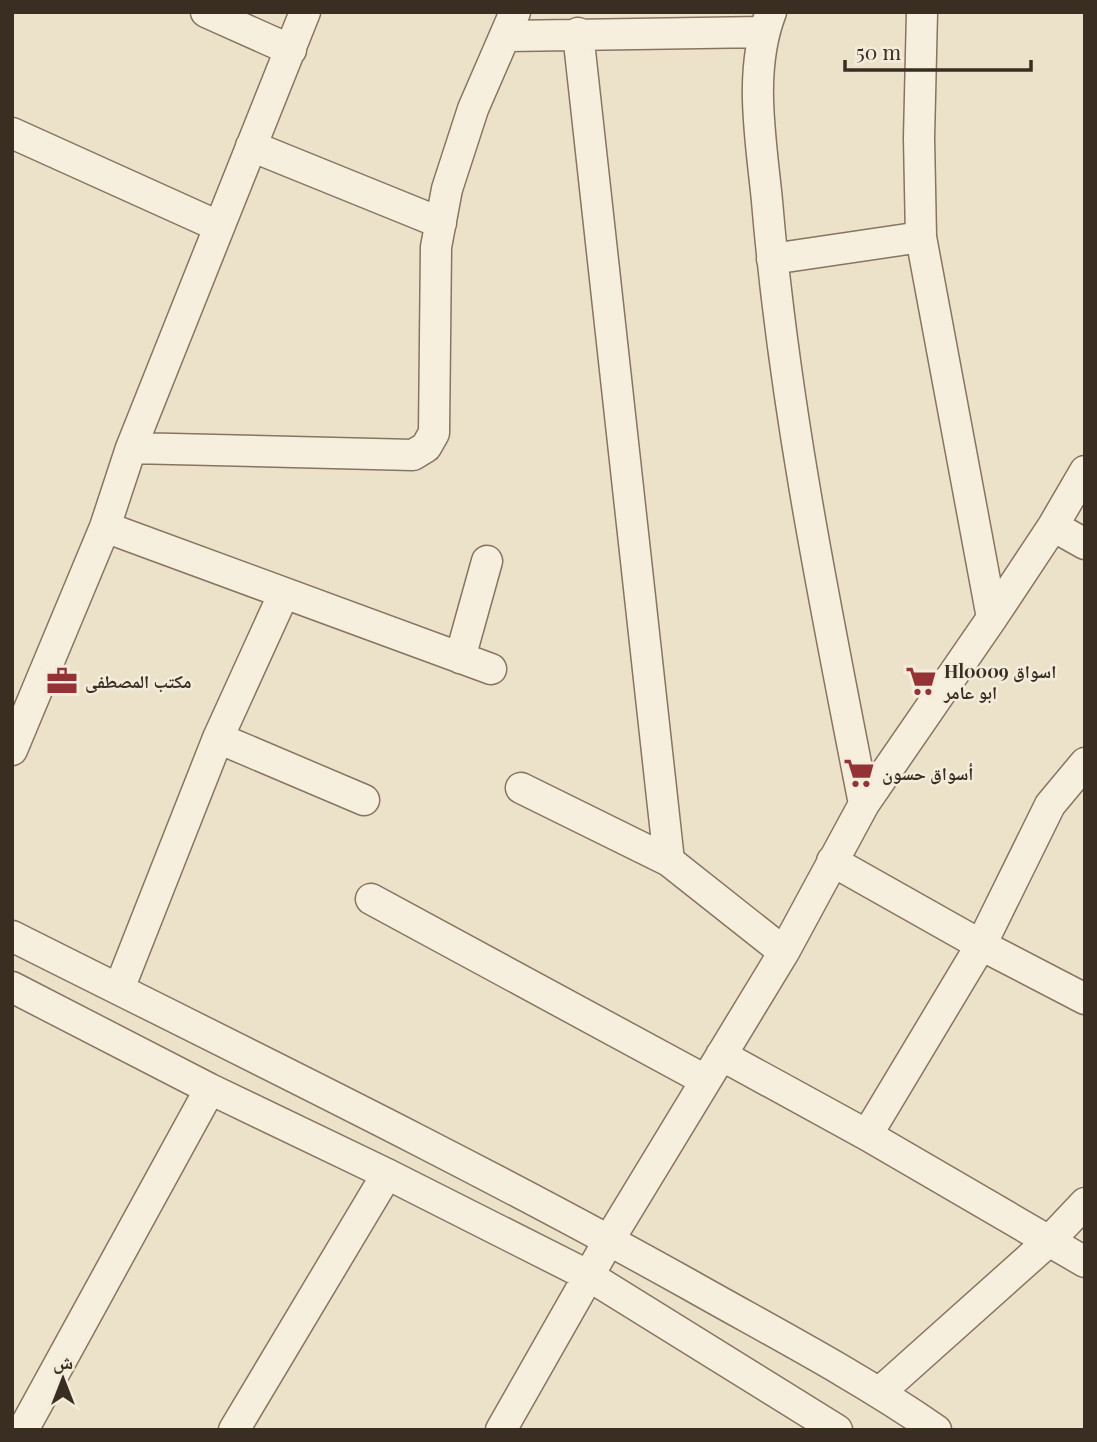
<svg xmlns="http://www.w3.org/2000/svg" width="1097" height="1442" font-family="'Playfair Display','Noto Naskh Arabic',serif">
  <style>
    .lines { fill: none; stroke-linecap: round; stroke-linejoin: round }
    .minor-casing { stroke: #887460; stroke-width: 33 }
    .minor { stroke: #f7efde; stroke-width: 30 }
    .labels { text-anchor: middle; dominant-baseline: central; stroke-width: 5; stroke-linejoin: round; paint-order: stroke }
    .poi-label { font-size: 18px; font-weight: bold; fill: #3a2d22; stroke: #f4ecda; text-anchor: start }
  </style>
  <rect width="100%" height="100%" fill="#ece2ca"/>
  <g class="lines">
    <g class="minor-casing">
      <path id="minor" d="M206,12L291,50
        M771,12C748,72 761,139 767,201C784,404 825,605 864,804
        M922,12L919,138L921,237L992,618
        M578,33L669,861
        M506,36L763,32
        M12,133L218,226
        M251,146L441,223
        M772,259L921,237
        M131,448L413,455L426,447L434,433L436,247L447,189L473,109L515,12
        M1053,526L1085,544
        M105,527L491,669
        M460,658L487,561
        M218,738L364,800
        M12,750L105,527L131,448L305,12
        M521,788L669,861L784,952
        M832,861L981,945L1085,999
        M371,899L705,1080
        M12,936C239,1050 468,1161 690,1285C773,1332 858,1376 936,1430
        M12,987L210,1089L387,1174L589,1276L837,1430
        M119,989L218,738L284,593
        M721,1055L867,1135L1085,1262
        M867,1135L981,945L1050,805L1085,763
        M880,1392L1050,1240L1085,1203
        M23,1430L210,1089
        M234,1430L387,1174
        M501,1430L609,1240L784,952L864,804L992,618L1053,526L1085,471"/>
    </g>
    <use href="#minor" class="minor"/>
  </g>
  <defs>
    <g id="office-bare" transform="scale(2.415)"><path d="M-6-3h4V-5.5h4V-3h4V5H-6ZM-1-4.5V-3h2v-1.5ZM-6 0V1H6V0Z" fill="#943336" stroke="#f4ecda" stroke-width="2.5" paint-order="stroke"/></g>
    <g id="supermarket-bare" transform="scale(2.415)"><path d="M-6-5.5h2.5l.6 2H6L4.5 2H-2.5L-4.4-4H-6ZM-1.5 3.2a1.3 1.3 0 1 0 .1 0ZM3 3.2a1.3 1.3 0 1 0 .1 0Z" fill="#943336" stroke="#f4ecda" stroke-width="2.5" paint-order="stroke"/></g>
  </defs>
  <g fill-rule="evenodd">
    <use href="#office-bare" x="62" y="681"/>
    <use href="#supermarket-bare" x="921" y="681"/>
    <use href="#supermarket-bare" x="859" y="773"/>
  </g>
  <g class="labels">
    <g class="poi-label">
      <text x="944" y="671">Hl0009 اسواق<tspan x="944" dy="21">ابو عامر</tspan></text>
      <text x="85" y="681">مكتب المصطفى</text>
      <text x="882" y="773">أسواق حسون</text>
    </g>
  </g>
  <rect width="1097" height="1442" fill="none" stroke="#3a2d22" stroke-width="28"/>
  <g transform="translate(63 1379)" stroke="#f4ecda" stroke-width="5" paint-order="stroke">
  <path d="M0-5L12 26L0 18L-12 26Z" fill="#3a2d22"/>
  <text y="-10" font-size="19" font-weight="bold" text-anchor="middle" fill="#3a2d22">ش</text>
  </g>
  <path d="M845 60v10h186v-10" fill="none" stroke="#3a2d22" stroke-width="3.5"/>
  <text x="856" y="60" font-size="21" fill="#3a2d22" stroke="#f4ecda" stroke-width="5" paint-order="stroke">50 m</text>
</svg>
